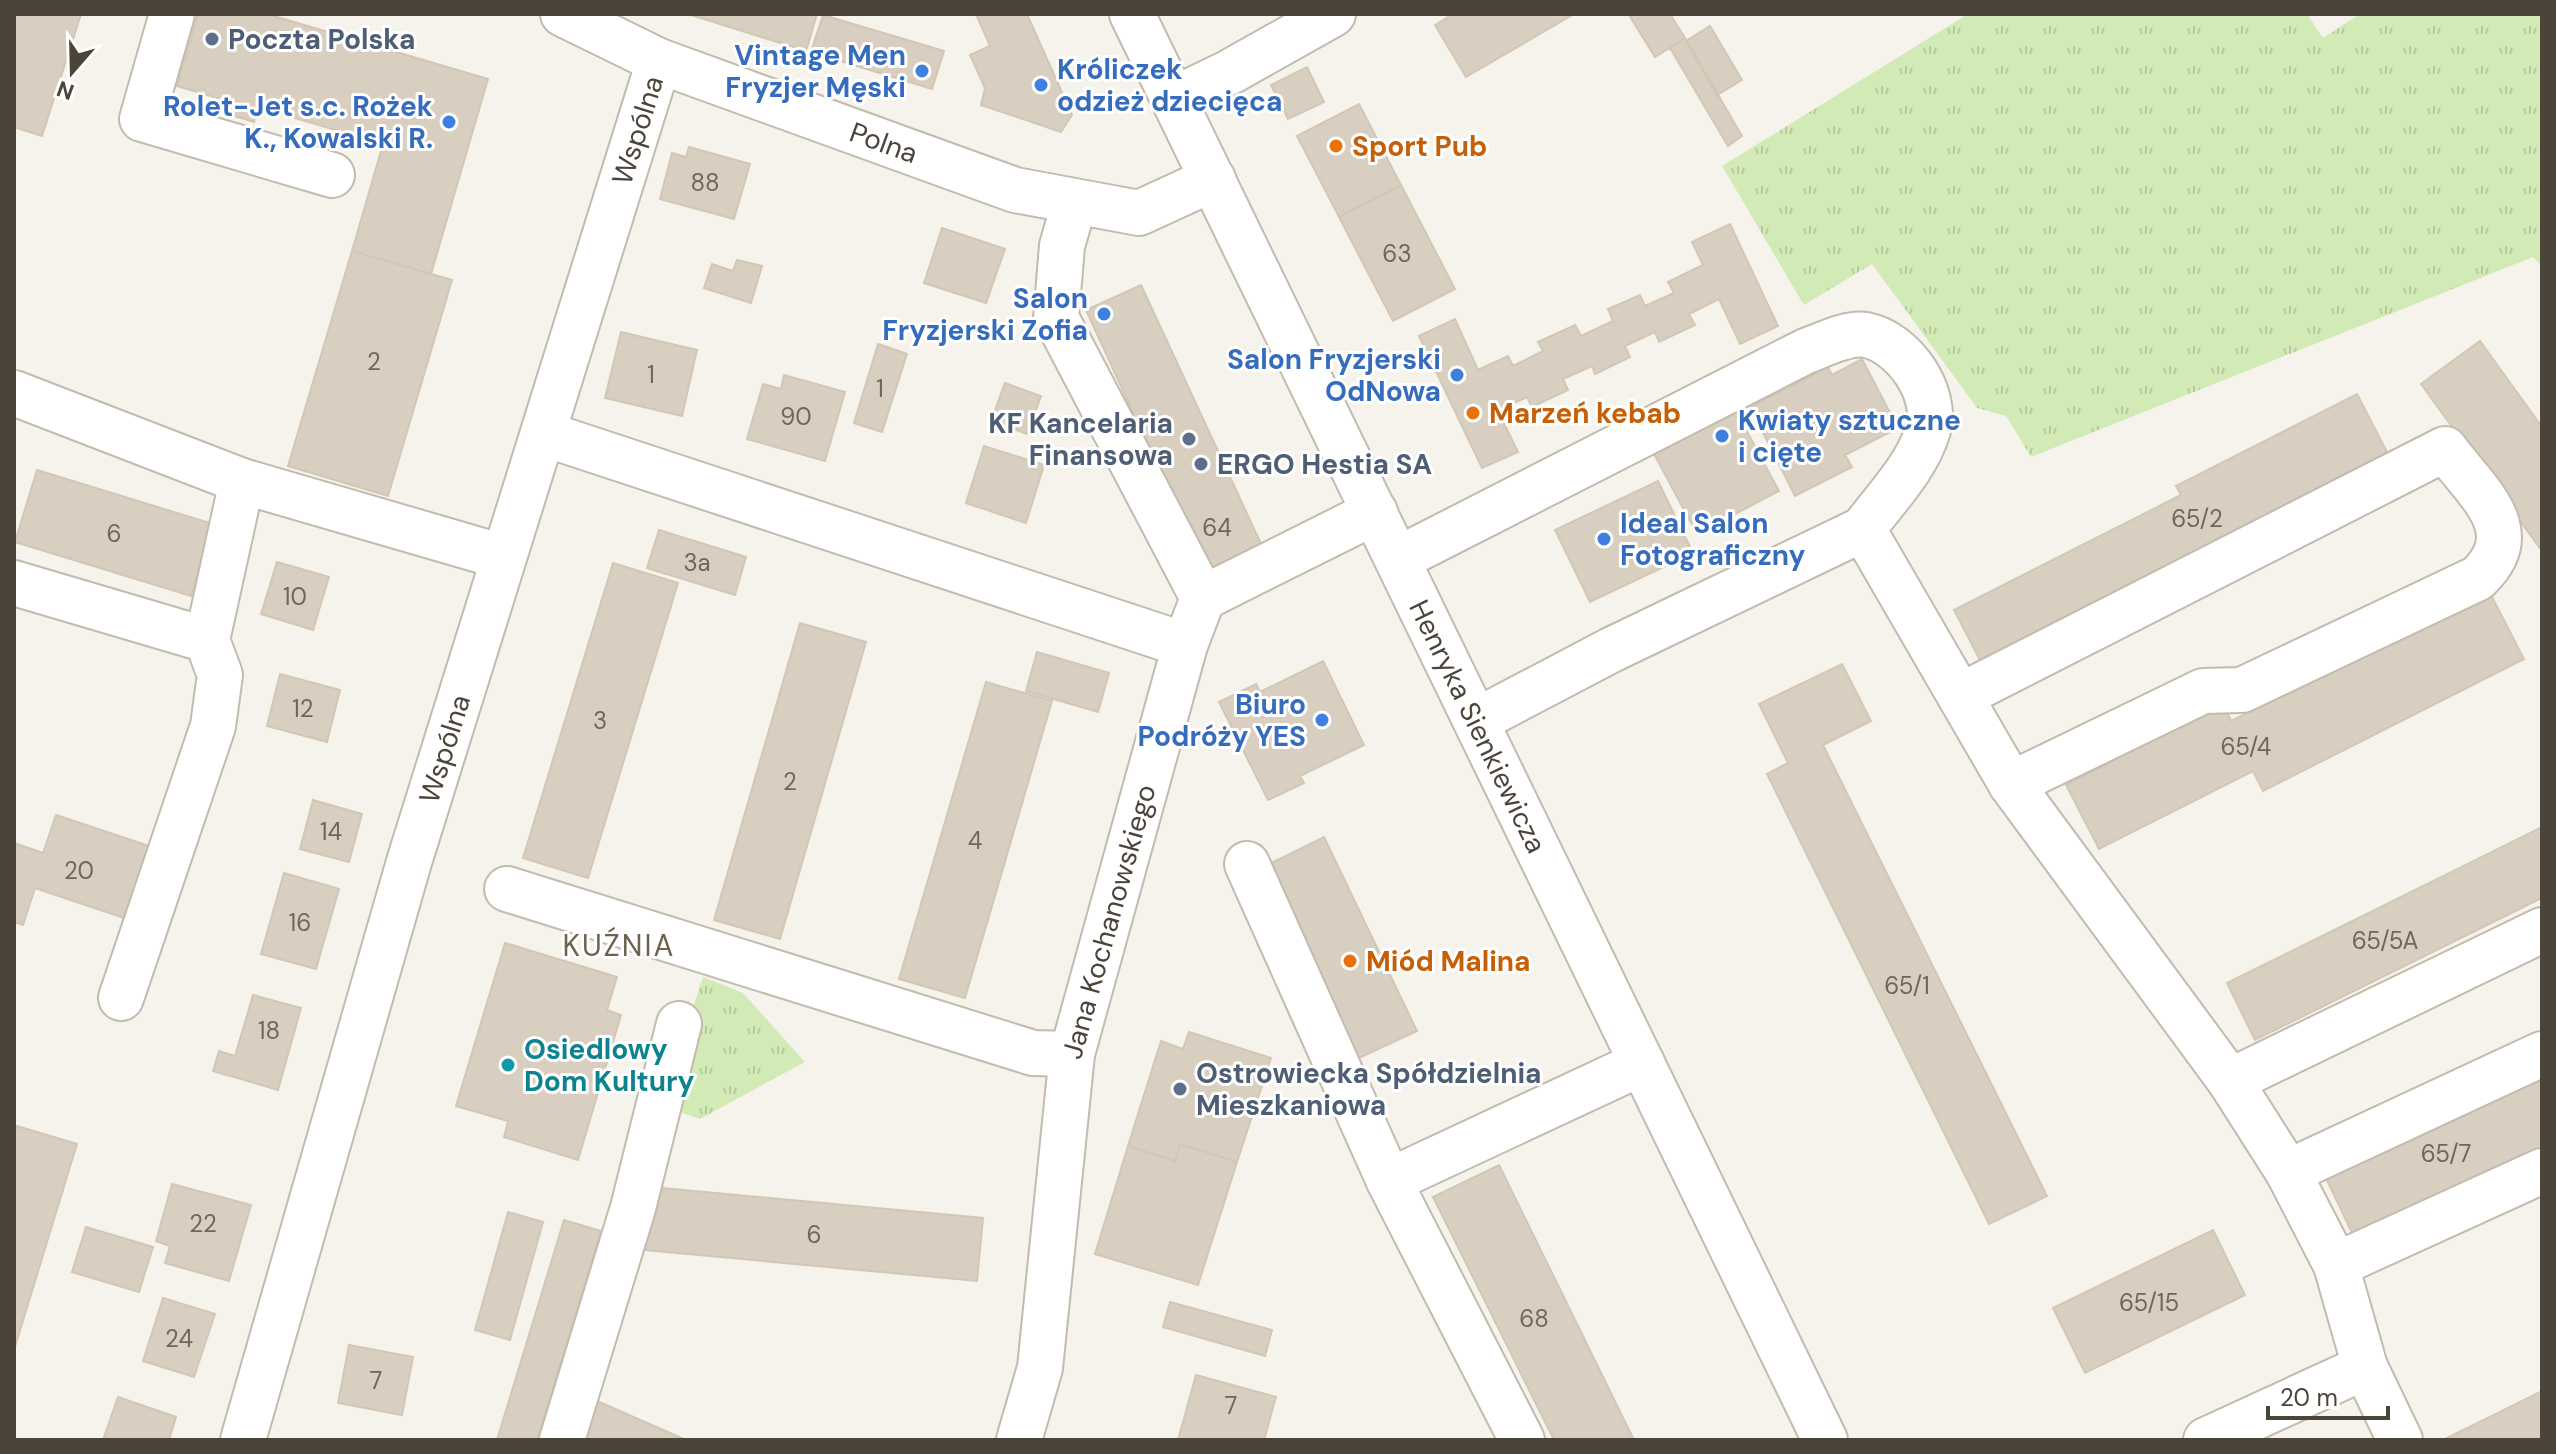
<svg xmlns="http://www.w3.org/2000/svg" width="2556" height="1454" font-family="'DM Sans',sans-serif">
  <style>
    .park { fill: url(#park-tufts) }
    .building { fill: #d8cfc1; stroke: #d3c7b4; stroke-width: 2 }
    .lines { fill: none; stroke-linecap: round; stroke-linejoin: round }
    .minor-casing { stroke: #c2bbae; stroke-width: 48 }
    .minor { stroke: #fff; stroke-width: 44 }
    .service-dot { fill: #5c6f8a; stroke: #fff; stroke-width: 3 }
    .shop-dot { fill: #3f7fe0; stroke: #fff; stroke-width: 3 }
    .food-dot { fill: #e8710a; stroke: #fff; stroke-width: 3 }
    .culture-dot { fill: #0f9aa8; stroke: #fff; stroke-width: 3 }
    .labels { text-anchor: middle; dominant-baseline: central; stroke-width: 6; stroke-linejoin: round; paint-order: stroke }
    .number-label { font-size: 24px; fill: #6e675b }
    .service-label { font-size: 28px; font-weight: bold; fill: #4e5e75; stroke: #fff; text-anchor: start }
    .shop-label { font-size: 28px; font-weight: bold; fill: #366cbe; stroke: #fff; text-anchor: end }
    .street-label { font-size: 28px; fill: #4b4439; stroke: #fff }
    .food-label { font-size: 28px; font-weight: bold; fill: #c56008; stroke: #fff; text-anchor: start }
    .culture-label { font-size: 28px; font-weight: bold; fill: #0d838f; stroke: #fff; text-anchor: start }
    .neighbourhood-label { font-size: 30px; letter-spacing: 2px; fill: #6e6250; stroke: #fff }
  </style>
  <defs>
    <pattern id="park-tufts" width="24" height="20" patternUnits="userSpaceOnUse" patternTransform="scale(2)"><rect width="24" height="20" fill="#d2eab5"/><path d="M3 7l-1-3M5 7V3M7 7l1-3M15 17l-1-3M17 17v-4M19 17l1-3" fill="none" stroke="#b6ca9c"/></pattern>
  </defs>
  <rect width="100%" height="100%" fill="#f6f3ec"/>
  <path class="park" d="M1968,14H2307L2323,38L2360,14H2542V267L2533,257L2031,457L2006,416L1977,408L1872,264L1804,305L1722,166Z
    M703,977L743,993L805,1062L700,1119L661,1106Z"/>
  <path class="building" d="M14,14H81L42,136L14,127Z
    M198,14H267L488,79L431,274L352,251L383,144L258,107L254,122L231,115L234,103L177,86Z
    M688,14H817L806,51Z
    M976,14H1027L1072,115L1061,132L981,105L985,88L970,55L990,46Z
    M1453,14H1574L1466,77L1435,25Z
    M1670,14L1685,38L1655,57L1629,15Z
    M823,15L944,51L932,89L811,52Z
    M1710,26L1742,80L1717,95L1686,41Z
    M1685,38L1742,136L1728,146L1670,48Z
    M1307,67L1324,102L1288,119L1271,85Z
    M1359,104L1401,185L1339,217L1297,136Z
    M689,147L750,164L734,219L660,199L672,153L686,157Z
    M1401,185L1455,289L1393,321L1339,217Z
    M1730,224L1778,326L1740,344L1719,299L1689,314L1695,325L1659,342L1655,332L1625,346L1630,357L1595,374L1592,366L1563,379L1568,390L1532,407L1527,397L1498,411L1518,452L1482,468L1419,336L1455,319L1478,370L1508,356L1513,366L1543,351L1538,342L1575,325L1581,336L1613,321L1608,309L1640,295L1645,306L1674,293L1668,282L1703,265L1692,242Z
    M942,228L1005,249L986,303L924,283Z
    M352,251L452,280L388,496L288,466Z
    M737,260L762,266L751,303L704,288L712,264L733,271Z
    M1141,285L1262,546L1206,572L1086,310Z
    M621,332L697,350L682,416L605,398Z
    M2480,341L2542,427V551L2421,384Z
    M878,344L907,354L882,432L854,423Z
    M1862,359L1898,428L1845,455L1852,467L1795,496L1750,407L1828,367L1832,375Z
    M784,375L845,392L825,461L747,439L763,384L781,389Z
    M1005,383L1041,396L1027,434L991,421Z
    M2357,394L2388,454L1985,670L1954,610L2181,495L2176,486Z
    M1736,411L1779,491L1697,534L1654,454Z
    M984,446L1044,465L1026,523L966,503Z
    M37,470L213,524L191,596L15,542Z
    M1658,481L1693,553L1590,602L1555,530Z
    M659,530L746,557L735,595L647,568Z
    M277,562L329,577L313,630L261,614Z
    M613,563L678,583L588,878L523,858Z
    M2491,595L2524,659L2263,791L2253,771L2099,849L2066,785L2223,703L2231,721Z
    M800,623L866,642L780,939L714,920Z
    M1037,652L1109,673L1098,712L1026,691Z
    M1323,661L1364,745L1300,776L1304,783L1268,800L1219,702L1256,684L1260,692Z
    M1842,664L1871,721L1823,745L2047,1196L1989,1224L1767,774L1788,763L1759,704Z
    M280,674L340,690L327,742L267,726Z
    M986,682L1052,701L965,998L899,979Z
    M313,800L362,814L349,862L300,849Z
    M56,815L152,847L127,919L35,888L23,925L14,922V843L43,853Z
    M2542,827V898L2255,1040L2227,983Z
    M1324,837L1417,1031L1357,1059L1265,866Z
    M284,873L339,889L316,969L261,954Z
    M505,943L617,977L607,1010L621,1015L578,1160L504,1137L508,1121L456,1106Z
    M253,995L301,1008L278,1090L213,1071L219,1051L235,1056Z
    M1189,1032L1271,1058L1237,1162L1180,1144L1175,1161L1128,1146L1161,1041L1183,1049Z
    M2542,1079V1157L2536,1159L2532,1150L2353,1235L2324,1174L2506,1087L2510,1094Z
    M17,1126L77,1144L14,1350V1135Z
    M1180,1144L1237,1162L1198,1285L1095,1254L1128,1146L1175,1161Z
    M1499,1165L1634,1440H1554L1433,1197Z
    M172,1184L251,1205L229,1281L165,1263L170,1246L156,1241Z
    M651,1187L983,1218L977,1281L645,1250Z
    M508,1212L543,1222L510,1340L475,1330Z
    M564,1220L601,1231L537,1440H497Z
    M86,1227L153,1247L139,1292L72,1272Z
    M2213,1230L2245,1295L2085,1373L2053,1308Z
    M163,1298L215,1314L194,1377L143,1361Z
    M1170,1302L1272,1330L1265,1356L1163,1327Z
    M349,1345L413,1357L402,1415L338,1403Z
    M1196,1375L1276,1397L1264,1440H1178Z
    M2542,1391V1440H2443Z
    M118,1397L176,1417L169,1440H103Z
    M597,1401L686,1440H580Z"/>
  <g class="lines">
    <g class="minor-casing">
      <g id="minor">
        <path d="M172,14L142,119L332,175"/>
        <path id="s1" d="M563,14L659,61L1015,190L1139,213L1213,179"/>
        <path id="s2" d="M1132,14L1825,1440"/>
        <path d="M1174,99L1230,72L1333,14"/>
        <path d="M1074,204L1062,246L1056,318L1203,598"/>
        <path d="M14,393L242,481L503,557"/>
        <path d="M545,434L1185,645"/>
        <path d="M1398,559L1806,351C1823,345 1847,332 1866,335C1903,342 1939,393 1928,430C1917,467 1886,498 1863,529"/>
        <path d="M14,583L207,640"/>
        <path d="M1962,695L2445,449C2477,493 2528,530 2478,578L2242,690L2203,691L2011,784"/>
        <path d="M1476,721L1611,650L1863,529L2011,784L2230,1081L2288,1172L2336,1265L2365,1367L2400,1440"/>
        <path d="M1247,864L1389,1181L1642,1063"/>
        <path d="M507,889L1033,1053L1072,1054"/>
        <path d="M121,998L213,726L220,675L207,640L242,481"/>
        <path d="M2230,1081L2542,930"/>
        <path d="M2288,1172L2542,1054"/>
        <path d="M1389,1181L1522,1440"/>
        <path d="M2336,1265L2542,1171"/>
        <path id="s3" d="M243,1440L409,862L659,61"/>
        <path d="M562,1440L633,1208L679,1024"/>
        <path id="s4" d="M1019,1440L1040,1368L1072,1054L1185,645L1203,598L1375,512"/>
        <path d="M2206,1440L2365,1367"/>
      </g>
    </g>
    <use href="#minor" class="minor"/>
  </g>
  <g class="service-dot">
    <circle cx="212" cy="39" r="8"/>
    <circle cx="1189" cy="439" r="8"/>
    <circle cx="1201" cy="464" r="8"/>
    <circle cx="1180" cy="1089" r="8"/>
  </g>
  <g class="shop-dot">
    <circle cx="922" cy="71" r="8"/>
    <circle cx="1041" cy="85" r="8"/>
    <circle cx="449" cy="122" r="8"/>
    <circle cx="1104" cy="314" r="8"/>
    <circle cx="1457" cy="375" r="8"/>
    <circle cx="1722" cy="436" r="8"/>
    <circle cx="1604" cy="539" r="8"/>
    <circle cx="1322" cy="720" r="8"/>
  </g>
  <g class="food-dot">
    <circle cx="1336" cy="146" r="8"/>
    <circle cx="1473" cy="413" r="8"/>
    <circle cx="1350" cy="961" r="8"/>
  </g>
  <circle class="culture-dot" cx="508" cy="1065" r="8"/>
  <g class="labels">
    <g class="number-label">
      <text x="705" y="182">88</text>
      <text x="1397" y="253">63</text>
      <text x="374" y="361">2</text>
      <text x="651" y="374">1</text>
      <text x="880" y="388">1</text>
      <text x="796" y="416">90</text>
      <text x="2197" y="518">65/2</text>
      <text x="1217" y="527">64</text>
      <text x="114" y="533">6</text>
      <text x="697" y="562">3a</text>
      <text x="295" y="596">10</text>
      <text x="303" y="708">12</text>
      <text x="600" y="720">3</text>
      <text x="2246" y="746">65/4</text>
      <text x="790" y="781">2</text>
      <text x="331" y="831">14</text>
      <text x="975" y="840">4</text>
      <text x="79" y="870">20</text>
      <text x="300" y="922">16</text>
      <text x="2385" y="940">65/5A</text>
      <text x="1907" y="985">65/1</text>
      <text x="269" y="1030">18</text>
      <text x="2446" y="1153">65/7</text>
      <text x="203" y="1223">22</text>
      <text x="814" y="1234">6</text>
      <text x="2149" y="1302">65/15</text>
      <text x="1534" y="1318">68</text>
      <text x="179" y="1338">24</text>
      <text x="376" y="1380">7</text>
      <text x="1231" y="1405">7</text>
    </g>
    <g class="service-label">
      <text x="228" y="39">Poczta Polska</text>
      <text x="1173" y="423" text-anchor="end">KF Kancelaria<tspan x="1173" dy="32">Finansowa</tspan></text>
      <text x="1217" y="464">ERGO Hestia SA</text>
      <text x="1196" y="1073">Ostrowiecka Spółdzielnia<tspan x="1196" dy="32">Mieszkaniowa</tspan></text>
    </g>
    <g class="shop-label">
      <text x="906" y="55">Vintage Men<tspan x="906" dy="32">Fryzjer Męski</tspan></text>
      <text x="1057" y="69" text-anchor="start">Króliczek<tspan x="1057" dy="32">odzież dziecięca</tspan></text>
      <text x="433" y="106">Rolet-Jet s.c. Rożek<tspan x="433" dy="32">K., Kowalski R.</tspan></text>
      <text x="1088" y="298">Salon<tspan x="1088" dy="32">Fryzjerski Zofia</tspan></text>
      <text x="1441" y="359">Salon Fryzjerski<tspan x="1441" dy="32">OdNowa</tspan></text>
      <text x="1738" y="420" text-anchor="start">Kwiaty sztuczne<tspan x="1738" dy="32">i cięte</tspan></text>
      <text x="1620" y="523" text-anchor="start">Ideal Salon<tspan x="1620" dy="32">Fotograficzny</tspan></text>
      <text x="1306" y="704">Biuro<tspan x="1306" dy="32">Podróży YES</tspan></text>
    </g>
    <g class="street-label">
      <text stroke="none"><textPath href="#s3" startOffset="1368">Wspólna</textPath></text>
      <text stroke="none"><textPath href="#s1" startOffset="346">Polna</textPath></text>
      <text stroke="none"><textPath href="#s2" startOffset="792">Henryka Sienkiewicza</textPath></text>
      <text stroke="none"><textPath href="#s3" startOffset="720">Wspólna</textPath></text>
      <text stroke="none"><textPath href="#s4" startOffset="528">Jana Kochanowskiego</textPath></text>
    </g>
    <g class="food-label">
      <text x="1352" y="146">Sport Pub</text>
      <text x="1489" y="413">Marzeń kebab</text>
      <text x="1366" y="961">Miód Malina</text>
    </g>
    <g class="culture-label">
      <text x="524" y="1049">Osiedlowy<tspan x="524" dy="32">Dom Kultury</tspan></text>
    </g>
    <g class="neighbourhood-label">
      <text x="619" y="945">KUŹNIA</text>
    </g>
  </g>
  <rect width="2556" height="1454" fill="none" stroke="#4b4439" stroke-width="32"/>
  <g transform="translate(72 72) rotate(200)" stroke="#ffffff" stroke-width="6" paint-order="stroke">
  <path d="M0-6L14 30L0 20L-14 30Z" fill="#4b4439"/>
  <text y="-12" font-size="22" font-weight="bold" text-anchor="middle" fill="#4b4439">N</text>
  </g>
  <path d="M2268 1406v12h120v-12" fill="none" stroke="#4b4439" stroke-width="4"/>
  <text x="2280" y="1406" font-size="24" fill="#4b4439" stroke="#ffffff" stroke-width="6" paint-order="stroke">20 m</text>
</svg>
